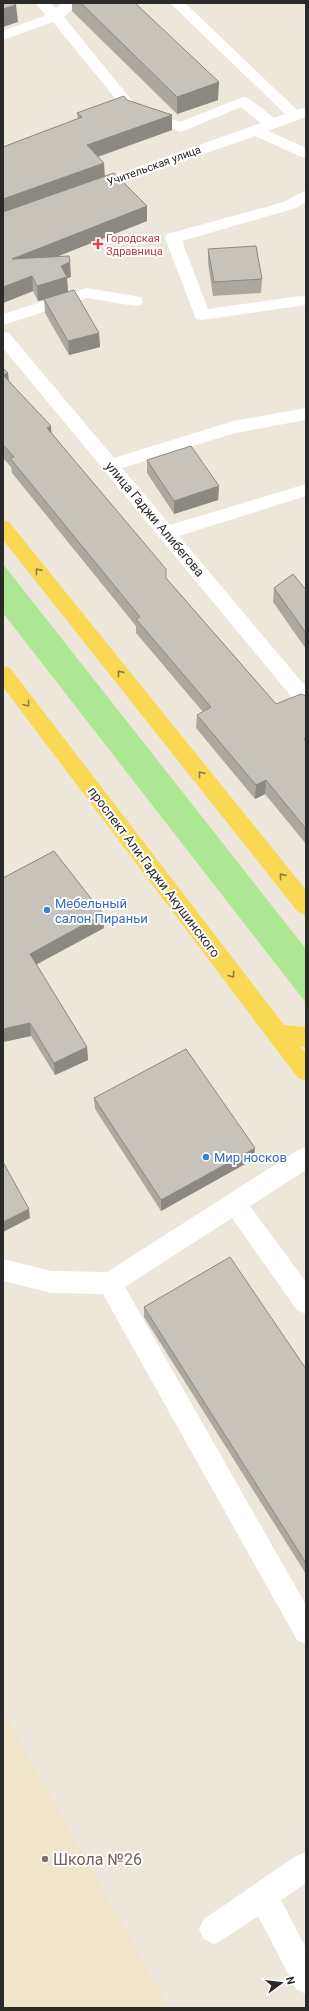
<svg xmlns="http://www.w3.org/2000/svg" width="309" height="2011" font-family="Roboto,sans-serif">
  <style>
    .education { fill: #f0e4c9 }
    .green { fill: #ade793 }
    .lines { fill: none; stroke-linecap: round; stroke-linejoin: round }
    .minor { fill: #fff; fill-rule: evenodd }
    .major { fill: #f9d853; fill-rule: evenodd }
    .wall { fill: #aca8a0 }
    .shaded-wall { fill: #8c8882 }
    .building { fill: #c8c3ba; stroke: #8c8882 }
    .oneway { stroke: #92813e }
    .health-dot { fill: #e0444e; stroke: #fff; stroke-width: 1.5 }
    .shop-dot { fill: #3f7fe0; stroke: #fff; stroke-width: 1.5 }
    .education-dot { fill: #8d6e63; stroke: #fff; stroke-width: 1.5 }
    .labels { text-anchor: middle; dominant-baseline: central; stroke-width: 4; stroke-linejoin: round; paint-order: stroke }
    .far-street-label { font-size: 11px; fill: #2a2a2a; stroke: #fff }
    .far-health-label { font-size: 11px; fill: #be3a42; stroke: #fff; text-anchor: start }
    .street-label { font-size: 13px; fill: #2a2a2a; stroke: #fff }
    .shop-label { font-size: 13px; fill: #366cbe; stroke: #fff; text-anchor: start }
    .near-education-label { font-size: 16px; fill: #785e54; stroke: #fff; text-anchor: start }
  </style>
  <rect width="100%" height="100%" fill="#ede6db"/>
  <path class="education" d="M3,1711L169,2008H3Z"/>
  <path class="green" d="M3,564L306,949V1003L3,613Z"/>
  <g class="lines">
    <path class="minor" d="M35,3H50L56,8L62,3H78L64,17L138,108L180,122L243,97L248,98L274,118L285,114L170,3H185L297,110L306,107V117L268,131L306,148V159L255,136L99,191H87L85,188L87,185L261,123L241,107L181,132L128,114L53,22L3,40V31L46,15Z
      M306,190V202L296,208L182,241L208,309L300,296L306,297V305L202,320L196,319L165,238L167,234L284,202Z
      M86,288L135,296L141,297L143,301L141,305L135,306L87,298L3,325V314Z
      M3,332L9,333L114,458L233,421L306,408V420L235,433L122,468L170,525L306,484V496L179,536L306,687V709L299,706L3,348Z
      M306,1147V1170L250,1206L306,1282V1314L297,1310L232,1218L125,1287L306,1605V1644L297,1640L103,1294L51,1293L3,1281V1259L51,1271L107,1272L298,1150Z
      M306,1852V1883L281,1900L306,1948V1994L296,1989L258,1916L224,1939L214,1944L204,1939L199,1929L204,1919L296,1856Z"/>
    <path class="major" d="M3,520L9,522L306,890V915L298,912L3,540Z
      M3,666L10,668L284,1025L306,1027V1047L300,1046L306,1054V1081L298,1078L3,687Z"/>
  </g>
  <path class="wall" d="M72,3H135L218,100L177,114L72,11Z
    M127,100L172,115V130L98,157L105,176L147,221L58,256L71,277L67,278L68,292L99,333L100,347L69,355L45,313L44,300L38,301L33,291L3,303V147L78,119L77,113Z
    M208,249L262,279L261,293L213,296L208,263Z
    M3,368L8,373L9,381L52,433L166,578L276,704L306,696V844L265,794L255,799L196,728L197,715L203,712L136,633V626L12,473L11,467L3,458Z
    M147,460L219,486L218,500L174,514L147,473Z
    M274,588L306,590V649L273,602Z
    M3,878L104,928L36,965L87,1047L88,1060L55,1075L31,1036L3,1042Z
    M94,1098L254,1159L161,1211L95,1109Z
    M144,1307L306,1369V1574L144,1317Z"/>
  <path class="shaded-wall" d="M16,5L18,22L3,27V9Z
    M219,82L218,100L177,114V97Z
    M172,115V130L88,160L87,145Z
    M104,163L105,178L3,215V199Z
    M147,206V221L13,274L12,259Z
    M70,262L71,277L67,278L68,292L38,301L37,286L61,266Z
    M32,276L33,291L3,303V287Z
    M99,333L100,347L69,355L68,341Z
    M8,373L9,388L3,375Z
    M51,426L52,441L47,428Z
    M219,486L218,500L174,514V501Z
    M266,780L265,794L255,799L256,785Z
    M103,914L104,928L31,967L30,954Z
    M30,1023L31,1036L3,1042V1029Z
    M87,1047L88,1060L55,1075L54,1063Z
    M255,1148L254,1159L161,1211V1200Z
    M29,1209L30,1218L3,1232V1222Z"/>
  <path class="building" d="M3,3H14L16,5L3,9Z
    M81,3H135L219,82L177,97Z
    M124,96L127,100L172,115L87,145L104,163L3,199V147L82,117L77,113Z
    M114,173L147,206L12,259L69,256L70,262L61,266L67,277L37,286L32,276L3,287V212Z
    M256,246L262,279L214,282L208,249Z
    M74,290L99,333L68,341L44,299Z
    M3,368L8,373L3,375L51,426L47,428L166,569V578L276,704L301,694L306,696V738L304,739L306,742V829L266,780L256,785L197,715L211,707L136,619L140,617L10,458L14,457L3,445Z
    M191,446L219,486L174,501L147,460Z
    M293,574L306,590V633L274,588Z
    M54,851L103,914L30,954L87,1047L54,1063L30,1023L3,1029V878Z
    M186,1049L255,1148L161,1200L94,1098Z
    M3,1162L29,1209L3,1222Z
    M230,1257L306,1369V1563L144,1307Z"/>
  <defs><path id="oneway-chevron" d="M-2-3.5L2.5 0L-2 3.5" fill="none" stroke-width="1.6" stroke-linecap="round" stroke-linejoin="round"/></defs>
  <g class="oneway">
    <use href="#oneway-chevron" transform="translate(38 571) rotate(-129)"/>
    <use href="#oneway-chevron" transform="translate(120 673) rotate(-129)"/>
    <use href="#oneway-chevron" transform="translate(27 704) rotate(53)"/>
    <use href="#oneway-chevron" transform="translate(201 774) rotate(-129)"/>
    <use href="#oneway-chevron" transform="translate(282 876) rotate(-129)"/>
    <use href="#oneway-chevron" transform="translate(232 975) rotate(53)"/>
  </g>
  <path class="health-dot" d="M96 238h4v4h4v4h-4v4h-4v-4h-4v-4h4z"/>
  <g class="shop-dot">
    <circle cx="47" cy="910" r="4"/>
    <circle cx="206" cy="1157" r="4"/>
  </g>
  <circle class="education-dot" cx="45" cy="1859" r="4"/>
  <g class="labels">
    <g class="far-street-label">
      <text transform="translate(154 166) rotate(-20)">Учительская улица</text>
    </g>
    <g class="far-health-label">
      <text x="106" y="238">Городская<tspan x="106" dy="13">Здравница</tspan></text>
    </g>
    <g class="street-label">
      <text transform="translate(155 519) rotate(50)">улица Гаджи Алибегова</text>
      <text transform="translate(154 872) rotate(53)">проспект Али-Гаджи Акушинского</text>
    </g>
    <g class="shop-label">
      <text x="55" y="903">Мебельный<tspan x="55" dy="15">салон Пираньи</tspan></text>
      <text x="214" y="1157">Мир носков</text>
    </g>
    <g class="near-education-label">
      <text x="53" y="1859">Школа №26</text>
    </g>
  </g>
  <rect width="309" height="2011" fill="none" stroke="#2a2a2a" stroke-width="8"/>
  <g transform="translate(281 1983) rotate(75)" stroke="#ffffff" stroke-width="3" paint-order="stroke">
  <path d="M0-3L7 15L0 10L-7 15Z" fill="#2a2a2a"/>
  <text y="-6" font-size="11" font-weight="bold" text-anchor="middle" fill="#2a2a2a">N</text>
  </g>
</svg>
